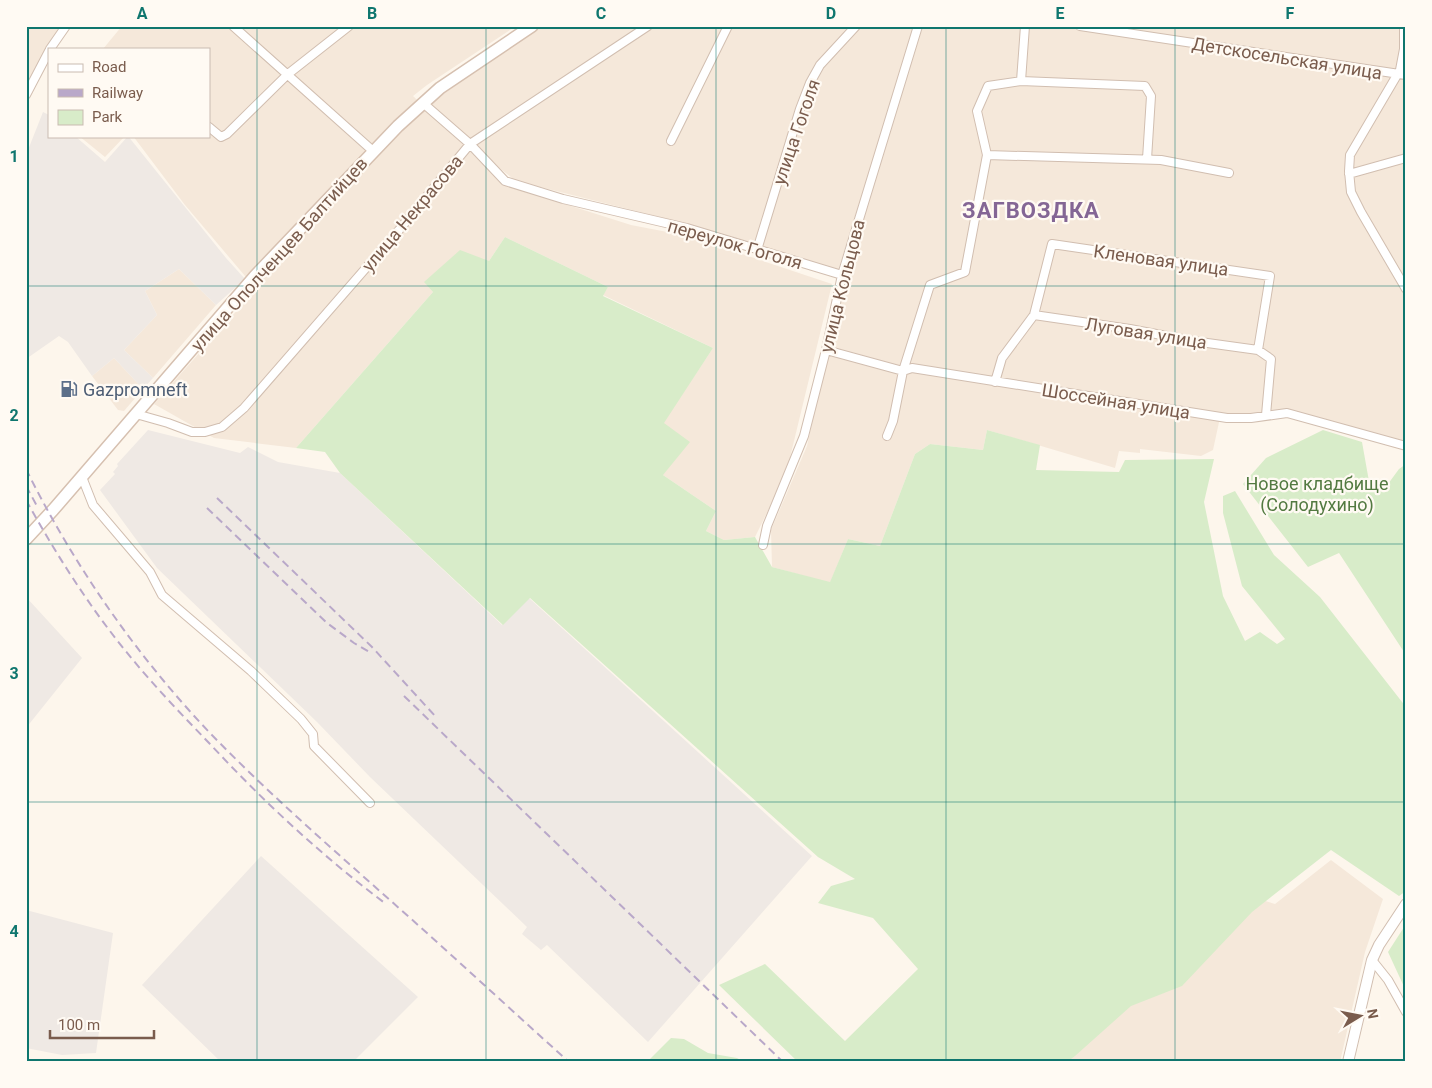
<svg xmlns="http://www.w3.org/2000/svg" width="1432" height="1088" font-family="Roboto,sans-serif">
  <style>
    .residential { fill: #f5e8da }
    .industrial { fill: #efe9e4 }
    .green { fill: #d8ecc9 }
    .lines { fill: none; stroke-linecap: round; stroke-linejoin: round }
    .minor-casing { stroke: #d1beb0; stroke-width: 10 }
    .tertiary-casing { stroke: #d1beb0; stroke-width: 12 }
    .secondary-casing { stroke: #d6c0b0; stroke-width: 14 }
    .minor { stroke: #fff; stroke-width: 8 }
    .tertiary { stroke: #fff; stroke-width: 10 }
    .secondary { stroke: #fff; stroke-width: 11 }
    .rail { stroke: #b9a8c9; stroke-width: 2; stroke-dasharray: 8 5; stroke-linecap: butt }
    .grid { fill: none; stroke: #0f766e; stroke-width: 1; stroke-opacity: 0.55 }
    .labels { text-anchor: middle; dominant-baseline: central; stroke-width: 4.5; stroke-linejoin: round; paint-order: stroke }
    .street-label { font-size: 18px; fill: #7a5c4d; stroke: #fffaf3 }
    .service-label { font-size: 18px; fill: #4e5e75; stroke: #fffaf3; text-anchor: start }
    .park-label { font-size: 18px; fill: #537a41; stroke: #fffaf3 }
    .district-label { font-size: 22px; font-weight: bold; letter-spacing: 1px; fill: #846695; stroke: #fffaf3 }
    .neatline { fill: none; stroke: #0f766e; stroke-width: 2 }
    .grid-label { font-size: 16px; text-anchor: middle; font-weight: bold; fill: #0f766e }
  </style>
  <rect width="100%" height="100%" fill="#fdf6ec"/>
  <path class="residential" d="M26,26H62L26,85Z
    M122,26H516L427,85L413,96L483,163L502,184L631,225L688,236L832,284L786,474L755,537L724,540L706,531L716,511L663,475V423L713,348L603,295L608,287L505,237L489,261L425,282L433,292L296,448L214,438L154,404L256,289L185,205L133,136H209V49H103Z
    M541,26H915L836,277L676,221L516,181L476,150L429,104Z
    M923,26H1406V442L1283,409L1248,414L1221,413L1213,450L1201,456L1140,449V453L1119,451L1115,468L987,430L983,450L930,444L915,454L880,546L848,539L830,583L772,567L771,530L807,446L843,283Z
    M79,136H125L105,157Z
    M179,269L216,305L153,378L124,350L157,315L145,291Z
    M114,358L143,389L124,411L118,410L92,376Z
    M1331,860L1383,899L1365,952L1340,1062H1001L1262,900L1275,904Z"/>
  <path class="industrial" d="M43,112L49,115V136H75L105,162L128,136L226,258L245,279L216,305L179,269L145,291L157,315L124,350L153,378L143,389L114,358L92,376L68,342L59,336L26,359V238L28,237L26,234V155Z
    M148,430L240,453L248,447L278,462L340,473L502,625L529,598L812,856L648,1042L547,945L541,950L522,934L527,927L370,777L317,722L157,568L100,490L115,474L113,472L118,466L117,464Z
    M26,597L82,658L26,728Z
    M261,856L418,997L353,1062H221L142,985Z
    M26,910L113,933L96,1053L62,1055L26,1048Z"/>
  <path class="green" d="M505,237L608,287L603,296L713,348L664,423L690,442L663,475L716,511L706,531L724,540L755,537L772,567L830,582L848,539L880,546L915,454L930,444L983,450L987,430L1040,445L1036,470L1119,472L1125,460L1214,459L1204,502L1223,596L1245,641L1260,632L1277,644L1285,639L1242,586L1223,513V496L1235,491L1274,555L1320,597L1406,707V891L1399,896L1331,850L1252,912L1182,986L1131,1006L1075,1056L1067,1062H798L719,985L765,964L845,1041L918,969L873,918L818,903L831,886L855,879L818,857L530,598L503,625L340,473L325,452L296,448L433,292L424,282L460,250L489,261Z
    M1323,430L1362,442L1370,487L1389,490L1388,484L1399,469L1406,464V655L1339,553L1308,567L1243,484L1266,458Z
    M1406,924V991L1388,952Z
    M671,1038L684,1039L708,1053L737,1058L744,1062H647Z"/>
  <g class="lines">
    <g class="minor-casing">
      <path id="minor" d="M233,26L373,151
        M1080,26L1406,75
        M1404,26V49L1400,70L1350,155L1349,171L1351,192L1361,212L1406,289
        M50,49L66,26
        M1021,81L1025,26
        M26,95L49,51
        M423,103L470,144L505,181L563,199L687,228L842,275
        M209,127L221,137L227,134L288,74L349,26
        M671,141L728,26
        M987,155L1161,160L1229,173
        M1349,174L1406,158
        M757,250L800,109L810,83L820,65L856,26
        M1034,315L1130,329L1193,341L1258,350L1271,359L1266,415
        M826,350L903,371L912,368L1227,418H1251L1287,413L1406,446
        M995,382L1002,358L1034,315L1052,244L1270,276L1258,350
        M136,414L168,423L192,432H205L222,427L244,408L399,230L470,144L648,26
        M887,436L893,421L903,371L930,285L965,272L987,155L977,111L988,86L1021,81L1145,86L1151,96L1147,159
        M82,477L93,505L150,572L162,595L251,671L301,719L313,734L314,746L370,803
        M763,545L767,526L804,436L826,350L842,275L918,26
        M1372,960L1388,980L1406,1012"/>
    </g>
    <g class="tertiary-casing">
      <path id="tertiary" d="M1348,1062L1372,960L1379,945L1406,904"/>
    </g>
    <g class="secondary-casing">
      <path id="secondary" d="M26,539L53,510L255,276L398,126L440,88L532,26"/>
    </g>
    <use href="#minor" class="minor"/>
    <use href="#tertiary" class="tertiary"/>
    <use href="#secondary" class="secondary"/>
    <path class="rail" d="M26,469C73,564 136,655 209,732C267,792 329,846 391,901C451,954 510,1009 569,1062
      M26,486L37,506
      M217,498L372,647L436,717
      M26,500C57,556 92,611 133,660C157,689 184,717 210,744C264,802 322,856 386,904
      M207,508L327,623L354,643L371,653
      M404,696L783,1062"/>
  </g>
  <path class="grid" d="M257,26V1062M486,26V1062M716,26V1062M946,26V1062M1175,26V1062M26,286H1406M26,544H1406M26,802H1406"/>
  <defs>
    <g id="fuel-bare" transform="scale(1.35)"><path d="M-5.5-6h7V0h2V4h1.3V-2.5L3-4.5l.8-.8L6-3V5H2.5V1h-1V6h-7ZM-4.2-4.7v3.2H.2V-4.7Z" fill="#5c6f8a" stroke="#fffaf3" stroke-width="2.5" paint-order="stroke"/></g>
  </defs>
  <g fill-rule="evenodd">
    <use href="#fuel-bare" x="69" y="389"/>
  </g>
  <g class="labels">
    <g class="street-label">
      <text transform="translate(1287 58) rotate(9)">Детскосельская улица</text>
      <text transform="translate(796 132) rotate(-71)">улица Гоголя</text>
      <text transform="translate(412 213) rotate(-50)">улица Некрасова</text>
      <text transform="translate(735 244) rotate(16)">переулок Гоголя</text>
      <text transform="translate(279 254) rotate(-48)">улица Ополченцев Балтийцев</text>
      <text transform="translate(1161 260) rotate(8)">Кленовая улица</text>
      <text transform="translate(842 286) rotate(-76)">улица Кольцова</text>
      <text transform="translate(1146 333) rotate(9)">Луговая улица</text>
      <text transform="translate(1116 401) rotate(9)">Шоссейная улица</text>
    </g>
    <g class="service-label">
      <text x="83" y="389">Gazpromneft</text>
    </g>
    <g class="park-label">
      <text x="1317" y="483">Новое кладбище<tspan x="1317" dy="21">(Солодухино)</tspan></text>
    </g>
    <g class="district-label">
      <text x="1031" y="210">ЗАГВОЗДКА</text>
    </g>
  </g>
  <rect width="1432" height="1088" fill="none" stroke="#fffaf3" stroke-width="55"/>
  <rect x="48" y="48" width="162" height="90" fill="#fffaf3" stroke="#cabbb1"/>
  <rect x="58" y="64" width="25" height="8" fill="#ffffff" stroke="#cabbb1"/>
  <text x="92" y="72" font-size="15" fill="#7a5c4d">Road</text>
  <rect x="58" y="89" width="25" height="8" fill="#b9a8c9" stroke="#cabbb1"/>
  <text x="92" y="98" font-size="15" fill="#7a5c4d">Railway</text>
  <rect x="58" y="110" width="25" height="15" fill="#d8ecc9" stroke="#cabbb1"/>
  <text x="92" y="122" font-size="15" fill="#7a5c4d">Park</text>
  <g transform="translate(1360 1016) rotate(80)" stroke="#fffaf3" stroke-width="4" paint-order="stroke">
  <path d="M0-4L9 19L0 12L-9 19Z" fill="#7a5c4d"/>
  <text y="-8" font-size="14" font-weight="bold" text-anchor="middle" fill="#7a5c4d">N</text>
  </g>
  <path d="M50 1030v8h104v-8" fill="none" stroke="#7a5c4d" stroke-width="2.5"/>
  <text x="58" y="1030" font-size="15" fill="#7a5c4d" stroke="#fffaf3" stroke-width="4" paint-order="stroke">100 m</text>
  <rect x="28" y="28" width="1376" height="1032" class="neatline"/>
  <g class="grid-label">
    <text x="142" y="19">A</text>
    <text x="372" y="19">B</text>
    <text x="601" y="19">C</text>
    <text x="831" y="19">D</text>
    <text x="1060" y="19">E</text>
    <text x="1290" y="19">F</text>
    <text x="14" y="162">1</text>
    <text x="14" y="421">2</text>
    <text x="14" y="679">3</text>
    <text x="14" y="937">4</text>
  </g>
</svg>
